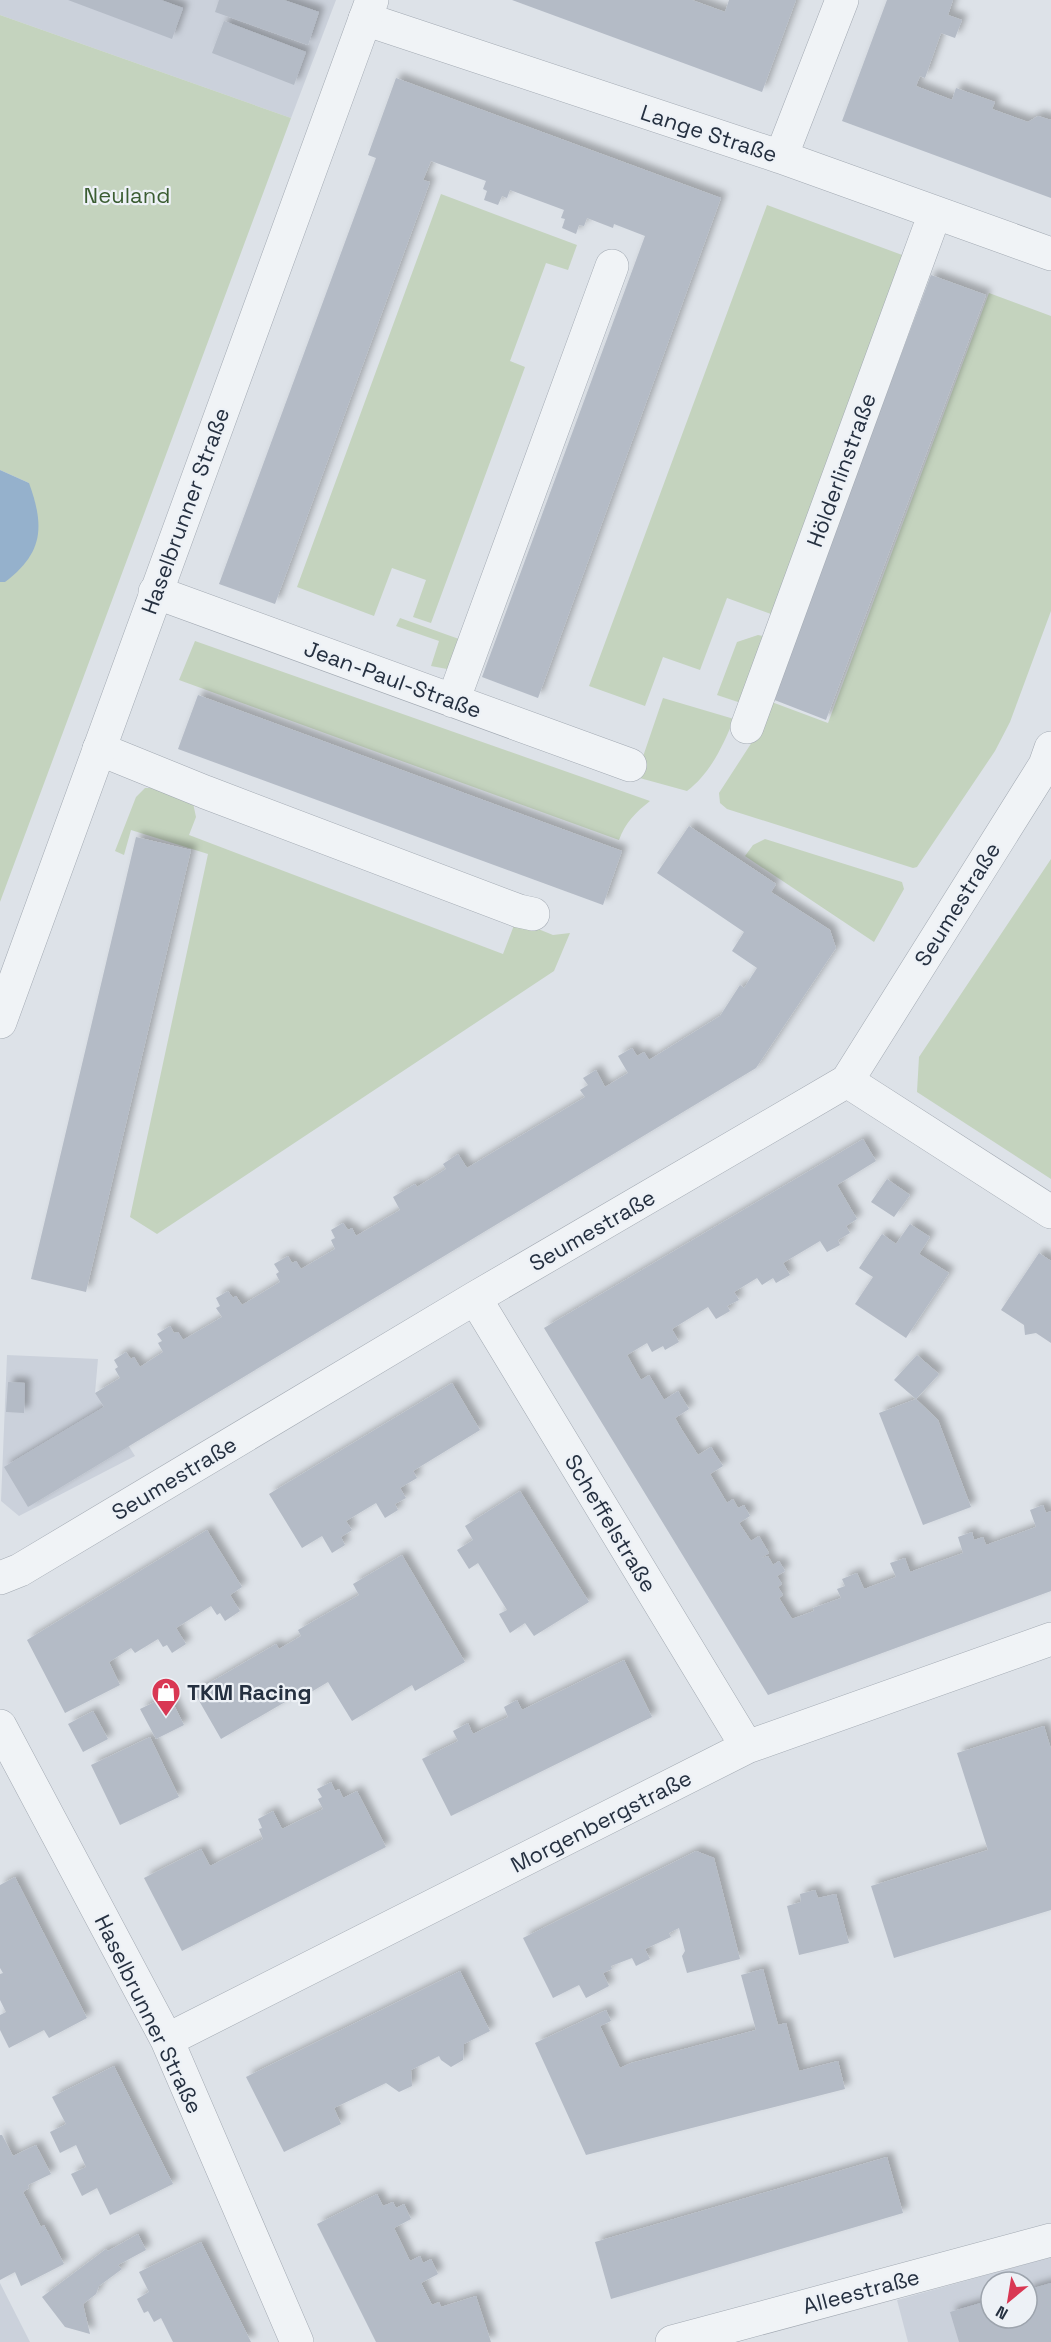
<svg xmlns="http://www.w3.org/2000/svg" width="1051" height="2342" font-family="'Space Grotesk',sans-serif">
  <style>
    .built { fill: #cbd1db; fill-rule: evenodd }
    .green { fill: #c4d3be }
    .water { fill: #95b1cc }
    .building { fill: #b4bbc6; filter: url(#shadow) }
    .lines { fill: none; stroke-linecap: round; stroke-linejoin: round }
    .minor-casing { stroke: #a2a9b2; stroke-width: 34 }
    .tertiary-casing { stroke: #a2a9b2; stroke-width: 34 }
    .minor { stroke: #f0f3f6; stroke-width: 33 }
    .tertiary { stroke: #f0f3f6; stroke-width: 33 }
    .labels { text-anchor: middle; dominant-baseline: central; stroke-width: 4.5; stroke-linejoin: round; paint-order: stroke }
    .street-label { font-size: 22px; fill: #253040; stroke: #edf1f6 }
    .park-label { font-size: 22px; fill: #3b5d32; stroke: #edf1f6 }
    .poi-label { font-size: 22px; font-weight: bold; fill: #253040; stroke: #edf1f6; text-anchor: start }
  </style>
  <defs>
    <filter id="shadow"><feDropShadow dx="5.5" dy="-5.5" stdDeviation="3" flood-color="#0004"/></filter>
  </defs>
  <rect width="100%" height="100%" fill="#dde2e8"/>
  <path class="built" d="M0,0H336L291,118L0,15Z
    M7,1355L98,1359L95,1393L135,1456L19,1516L1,1501Z
    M1051,2257V2342H908L897,2300ZM991,2282H1027V2318H991Z
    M0,2283L30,2342H0Z"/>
  <path class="green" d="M0,15L291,118L0,902V582H5L29,483L0,470Z
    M441,194L577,245L568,270L546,263L510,361L525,367L431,623L413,617L426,580L392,568L374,616L297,587Z
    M767,205L913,259L779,617L727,598L700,670L663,657L645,706L589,686Z
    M989,293L1051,316V611L1010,722L995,751L917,867L913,868L727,809L720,803L719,793L754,739L769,701L828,723Z
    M400,618L459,639L457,658L447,669L431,666L439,641L396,626Z
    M758,635L772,638L744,704L717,695L737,642Z
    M195,641L650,801C636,812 625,823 619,840L179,680Z
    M663,698L734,719C723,745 711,773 687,791L636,777Z
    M145,788H163L193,803L196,817L189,835L503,954L516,920L553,935L570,933L554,971L157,1234L130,1217L208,854L131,830L124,855L115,851L136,797Z
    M765,839L902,882L904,889L874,942L745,856L753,845Z
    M1051,859V1179L917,1092L919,1057Z"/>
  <path class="water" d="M0,470L29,483C45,527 43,553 5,582H0Z"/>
  <path class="building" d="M68,0H161L183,8L172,39Z
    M219,0H284L319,12L308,45L215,12Z
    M512,0H692L725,12L729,0H796L762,92Z
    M887,0H953L948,15L962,20L955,38L941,33L925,78L920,76L916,86L952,100L956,88L995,102L992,109L1028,122L1038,116L1051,120V198L842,121Z
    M224,21L306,52L294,85L212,53Z
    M396,78L721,198L538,698L482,677L645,236L614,224L613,228L587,218L584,226L579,225L576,234L562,228L565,219L561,218L564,210L510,190L507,198L502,196L498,205L484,200L487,191L483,189L486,181L431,161L423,180L430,182L275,604L219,584L376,158L368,155Z
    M931,275L986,295L826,720L772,699Z
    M198,695L622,851L603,905L178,749Z
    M689,826L776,884L771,892L830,930L836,948L756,1068L28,1507L4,1467L104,1407L95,1393L120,1378L115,1369L118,1367L114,1360L126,1352L131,1359L134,1357L140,1367L163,1352L158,1343L162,1341L157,1334L170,1326L174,1333L178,1332L183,1340L222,1317L216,1308L220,1306L216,1298L228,1291L233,1298L236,1296L242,1305L280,1282L276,1274L279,1272L274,1264L288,1256L292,1263L296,1261L301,1269L335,1249L331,1240L335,1238L331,1230L343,1223L348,1230L352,1228L356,1236L400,1210L393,1197L415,1184L417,1187L446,1169L443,1164L458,1154L467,1168L585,1097L580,1090L588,1085L583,1078L596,1070L605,1087L628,1073L618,1056L632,1048L637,1056L644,1052L649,1060L720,1016L740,985L744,988L757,968L732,951L744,932L657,873Z
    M136,837L191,850L86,1292L31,1279Z
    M863,1139L876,1161L837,1185L857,1219L846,1226L850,1233L838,1240L840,1245L827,1252L820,1241L783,1263L790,1275L776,1283L773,1278L762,1285L757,1278L734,1292L739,1300L727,1306L730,1311L716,1319L708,1307L672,1329L679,1342L665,1350L663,1346L652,1352L647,1343L627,1355L641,1380L649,1375L664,1400L678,1391L689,1409L675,1418L682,1430L698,1455L711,1447L723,1466L710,1474L727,1503L733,1499L738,1508L744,1505L750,1516L739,1523L751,1541L759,1536L769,1553L761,1558L768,1556L773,1565L779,1561L785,1571L777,1576L782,1584L778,1587L783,1595L779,1598L792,1619L814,1611L813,1608L841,1598L837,1589L845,1586L842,1579L857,1573L864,1589L896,1577L890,1563L905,1558L910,1572L963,1553L958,1537L972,1532L974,1540L983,1537L986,1545L1036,1527L1030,1510L1043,1505L1046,1513L1051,1511V1591L768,1695L544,1328Z
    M887,1179L910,1195L894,1217L871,1202Z
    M910,1224L930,1237L919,1254L949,1273L906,1338L855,1304L873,1277L859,1268L882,1234L896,1244Z
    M1039,1253L1051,1261V1343L1036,1333L1025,1335L1024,1325L1001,1310Z
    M917,1355L939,1374L916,1399L938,1420L971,1507L923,1525L879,1413L916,1399L894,1380Z
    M8,1382L25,1383L24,1413L6,1412Z
    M452,1383L480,1430L413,1471L417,1478L400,1488L406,1498L395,1504L398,1510L385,1518L376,1503L346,1521L352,1530L341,1537L345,1545L332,1553L322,1536L302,1548L269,1494Z
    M520,1491L589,1602L534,1636L525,1623L510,1633L499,1614L507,1610L478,1563L469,1569L457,1550L473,1540L465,1526Z
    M207,1530L242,1587L230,1595L240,1611L225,1621L220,1613L217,1615L211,1606L176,1628L186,1644L172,1653L167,1645L163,1647L158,1639L135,1653L131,1648L109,1662L120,1685L65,1713L27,1640Z
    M402,1555L465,1662L415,1691L412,1685L352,1721L328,1682L306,1695L304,1691L221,1739L194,1692L276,1644L279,1649L301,1636L298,1630L359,1595L353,1584Z
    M624,1660L652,1717L451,1816L422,1759L458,1741L453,1731L468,1723L473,1734L508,1717L504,1707L517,1700L522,1710Z
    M169,1695L184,1725L156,1739L140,1709Z
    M93,1711L108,1739L83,1752L68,1724Z
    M1044,1726L1051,1749V1910L894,1958L871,1886L988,1850L957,1753Z
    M150,1737L179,1797L120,1825L91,1765Z
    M331,1782L335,1791L339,1789L343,1798L357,1791L386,1847L182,1951L144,1878L201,1849L210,1866L263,1839L259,1829L262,1828L258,1819L273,1811L282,1829L323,1809L318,1799L322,1797L317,1789Z
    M696,1851L714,1858L740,1959L687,1973L682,1956L685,1951L679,1928L669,1933L671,1937L645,1949L650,1959L636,1966L632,1958L611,1966L612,1969L603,1973L609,1986L586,1998L579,1985L553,1998L523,1938Z
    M15,1877L87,2018L49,2038L44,2030L9,2048L0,2030V2015L6,2012L0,2000V1974L3,1973L0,1968V1885Z
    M815,1890L818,1898L836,1894L849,1943L799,1955L787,1906L801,1902L800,1894Z
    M763,1969L778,2025L786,2023L799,2071L838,2061L845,2089L586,2155L535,2043L606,2010L611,2021L600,2026L620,2068L631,2063L756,2030L741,1975Z
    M460,1971L490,2031L464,2044L463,2060L451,2067L441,2060L439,2056L411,2070L412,2086L399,2092L386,2083L334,2108L341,2124L284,2152L246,2077Z
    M114,2066L173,2184L110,2215L97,2188L82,2196L71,2174L86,2167L76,2145L60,2153L50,2132L66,2124L52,2097Z
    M0,2135H2L13,2156L36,2145L51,2174L28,2185L29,2188L23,2192L41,2227L44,2225L64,2264L21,2286L15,2272L0,2280Z
    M887,2157L903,2213L611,2299L595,2242Z
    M377,2194L383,2206L393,2202L396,2208L404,2204L411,2219L394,2228L410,2261L420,2256L423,2263L431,2259L438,2274L421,2283L432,2305L439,2302L441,2307L476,2296L491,2342H376L317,2224Z
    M138,2234L146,2250L118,2265L122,2269L99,2286L96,2294L83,2304L90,2334L65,2327L42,2297L106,2249L108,2251Z
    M201,2242L251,2342H173L161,2318L154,2322L148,2311L144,2313L137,2299L149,2292L139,2272Z
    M1051,2283V2342H959L950,2312L991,2300V2318H1027V2290Z"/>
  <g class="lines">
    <g class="minor-casing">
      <path id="minor" d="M365,19L781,157L1051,254
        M781,157L842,0
        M155,592L630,765
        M453,701L612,266
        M747,727L935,213
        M99,749L205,792L519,911L533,914
        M847,1081L1051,1212
        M475,1298L747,1747
        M0,1578L20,1570L475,1298L847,1081L1045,765L1051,748
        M0,1726L167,2040L297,2342
        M167,2040L747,1747L1051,1639
        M672,2342L1051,2240"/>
    </g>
    <g class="tertiary-casing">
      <path id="tertiary" d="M0,1022L372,0"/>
    </g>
    <use href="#minor" class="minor"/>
    <use href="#tertiary" class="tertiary"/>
  </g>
  <defs>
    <g id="shop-pin" transform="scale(1.5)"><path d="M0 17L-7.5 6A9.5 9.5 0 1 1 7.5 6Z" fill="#d93753" stroke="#edf1f6"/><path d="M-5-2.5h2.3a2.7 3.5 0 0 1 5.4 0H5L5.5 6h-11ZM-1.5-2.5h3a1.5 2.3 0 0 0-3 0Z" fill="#fff"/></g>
  </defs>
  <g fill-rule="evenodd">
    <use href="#shop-pin" x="166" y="1692"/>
  </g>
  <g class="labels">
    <g class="street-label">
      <text transform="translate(709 133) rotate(18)">Lange Straße</text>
      <text transform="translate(841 470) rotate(-70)">Hölderlinstraße</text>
      <text transform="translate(185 511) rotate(-70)">Haselbrunner Straße</text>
      <text transform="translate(393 679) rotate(20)">Jean-Paul-Straße</text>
      <text transform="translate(957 904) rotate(-58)">Seumestraße</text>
      <text transform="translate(592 1230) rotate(-30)">Seumestraße</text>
      <text transform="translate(174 1478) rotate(-31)">Seumestraße</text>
      <text transform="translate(611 1523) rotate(59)">Scheffelstraße</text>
      <text transform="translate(601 1821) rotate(-27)">Morgenbergstraße</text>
      <text transform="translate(149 2014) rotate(64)">Haselbrunner Straße</text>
      <text transform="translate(861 2291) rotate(-15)">Alleestraße</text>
    </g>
    <g class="park-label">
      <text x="127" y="195">Neuland</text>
    </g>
    <g class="poi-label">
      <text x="187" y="1692">TKM Racing</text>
    </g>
  </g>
  <g transform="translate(1009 2300) rotate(210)"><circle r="28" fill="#edf1f6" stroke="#9da4ad" stroke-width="1.5"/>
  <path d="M0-4.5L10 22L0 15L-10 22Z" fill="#d93753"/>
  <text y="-9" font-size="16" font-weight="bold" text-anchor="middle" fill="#253040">N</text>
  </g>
</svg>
